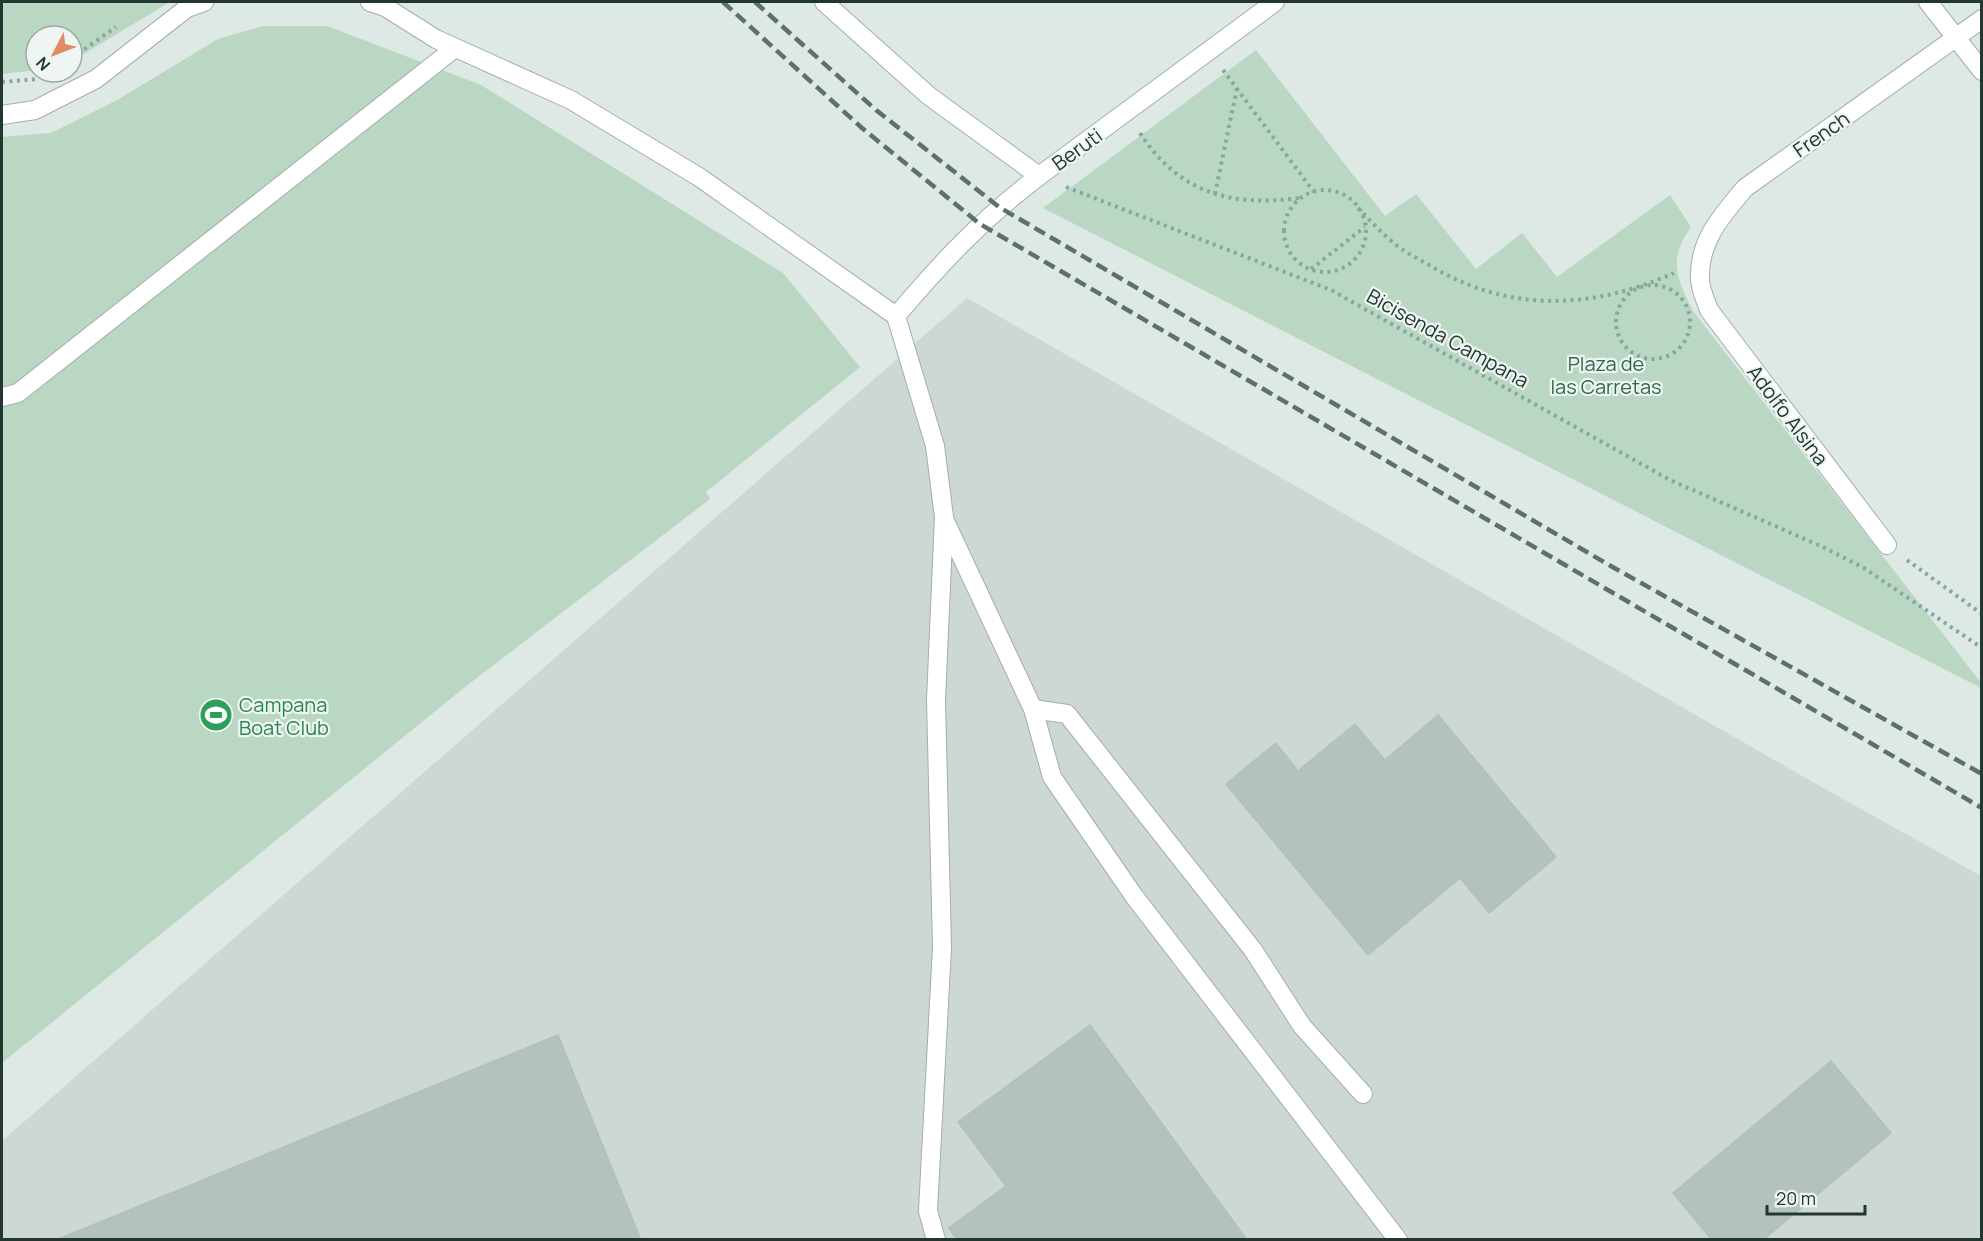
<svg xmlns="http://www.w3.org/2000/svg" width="1983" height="1241" font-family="Manrope,sans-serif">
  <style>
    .built { fill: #cdd7d3 }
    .green { fill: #b9d7c3 }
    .building { fill: #b4c2bd; stroke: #b2c0bb; stroke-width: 1.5 }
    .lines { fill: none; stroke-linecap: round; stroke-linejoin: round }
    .lane-casing { stroke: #a2afab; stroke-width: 20 }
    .street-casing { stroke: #a2afab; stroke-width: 20 }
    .secondary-casing { stroke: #9fb2ac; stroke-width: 20 }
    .path { stroke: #82a89f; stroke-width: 4; stroke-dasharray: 3 4.5; stroke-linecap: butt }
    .lane { stroke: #fff; stroke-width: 18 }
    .street { stroke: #fff; stroke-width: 18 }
    .secondary { stroke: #fff; stroke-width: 18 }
    .rail { stroke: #5c716d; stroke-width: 4.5; stroke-dasharray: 12 6; stroke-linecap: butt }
    .labels { text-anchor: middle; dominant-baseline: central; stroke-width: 4.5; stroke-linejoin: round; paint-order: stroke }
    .street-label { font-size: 20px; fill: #223632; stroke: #eef5f2 }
    .park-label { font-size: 20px; fill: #31674a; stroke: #eef5f2 }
    .leisure-label { font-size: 20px; fill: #27864d; stroke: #eef5f2; text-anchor: start }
  </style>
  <rect width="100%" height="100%" fill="#dee8e4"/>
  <path class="built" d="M967,298L1811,781L1981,876V1239H2V1141Z"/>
  <path class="green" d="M2,2H170L72,61V36H36V70L2,74Z
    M263,26H327L481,85L783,273L860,367L706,492L710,499L465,687L2,1063V137L51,133L119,99L218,39Z
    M1256,50L1385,216L1416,194L1476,269L1522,233L1557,277L1670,195L1691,227C1668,260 1676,277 1693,311L1981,683V688L1043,208Z"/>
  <path class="building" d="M1438,715L1556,857L1489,913L1460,878L1368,955L1226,784L1276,743L1298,771L1355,724L1385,760Z
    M1090,1025L1247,1240H957L949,1228L1006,1186L958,1122Z
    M558,1035L641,1240H56Z
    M1831,1061L1891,1133L1763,1240H1712L1673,1193Z"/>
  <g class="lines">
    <g class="lane-casing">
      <path id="lane" d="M896,316L935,446L944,517L936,700L942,947L928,1211L936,1240
        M2,397L18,393L455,48
        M945,521L1033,709L1052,777L1134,896L1398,1240
        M1033,709L1067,714L1253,950L1302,1026L1363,1094"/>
    </g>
    <g class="street-casing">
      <path id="street" d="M370,2L385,7L436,39L571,100L699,177L896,316C943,261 981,220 1039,176
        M1928,2L1982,71
        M2,115L35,110L96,79L187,8L204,2
        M1887,545L1709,310C1706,301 1700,289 1700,279C1698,241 1723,214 1745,188L1982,19"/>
    </g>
    <g class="secondary-casing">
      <path id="secondary" d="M824,2L929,96L1039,176L1275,2"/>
    </g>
    <path class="path" d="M72,58L116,27
      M1223,70L1314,192
      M2,82L38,79
      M1140,133C1179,193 1230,207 1299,198
      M1066,187L1331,290L1670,480L1823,547L1864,568L1982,648
      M1284 231a41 41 0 1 1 82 0a41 41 0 1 1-82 0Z
      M1215,194L1237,88
      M1358,208C1370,220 1381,233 1394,243C1404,252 1417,258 1429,265C1508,313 1591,310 1674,273
      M1311,269L1365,227
      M1616 322a37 37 0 1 1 74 0a37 37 0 1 1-74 0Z
      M1907,560L1982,614"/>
    <use href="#lane" class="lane"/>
    <use href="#street" class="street"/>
    <use href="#secondary" class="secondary"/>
    <path class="rail" d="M723,2L862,128L980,224L1982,808
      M755,2L876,110L999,207L1609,565L1982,774"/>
  </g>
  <defs>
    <g id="stadium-disc" transform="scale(1.725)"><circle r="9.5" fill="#2e9e5b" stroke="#eef5f2"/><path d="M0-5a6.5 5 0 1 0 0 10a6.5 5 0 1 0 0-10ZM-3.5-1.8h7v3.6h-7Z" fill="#fff"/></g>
  </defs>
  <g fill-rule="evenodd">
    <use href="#stadium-disc" x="216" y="715"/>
  </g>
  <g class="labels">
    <g class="street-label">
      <text transform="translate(1821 134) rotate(-35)">French</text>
      <text transform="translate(1077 149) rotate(-36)">Beruti</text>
      <text transform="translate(1448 338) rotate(29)">Bicisenda Campana</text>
      <text transform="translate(1788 415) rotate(53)">Adolfo Alsina</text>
    </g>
    <g class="park-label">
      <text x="1606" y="363">Plaza de<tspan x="1606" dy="23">las Carretas</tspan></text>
    </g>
    <g class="leisure-label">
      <text x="239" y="704">Campana<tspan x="239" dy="23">Boat Club</tspan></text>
    </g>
  </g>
  <rect width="1983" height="1241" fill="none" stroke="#223632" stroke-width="6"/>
  <g transform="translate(54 54) rotate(228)"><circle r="28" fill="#eef5f2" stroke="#9ca9a5" stroke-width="1.5"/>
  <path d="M0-4.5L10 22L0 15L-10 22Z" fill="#e18b63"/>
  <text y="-9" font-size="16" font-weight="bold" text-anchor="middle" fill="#223632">N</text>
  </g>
  <path d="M1767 1205v9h98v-9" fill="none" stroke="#223632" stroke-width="3"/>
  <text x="1776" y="1205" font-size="18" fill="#223632" stroke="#eef5f2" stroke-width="4.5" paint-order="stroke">20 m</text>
</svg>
